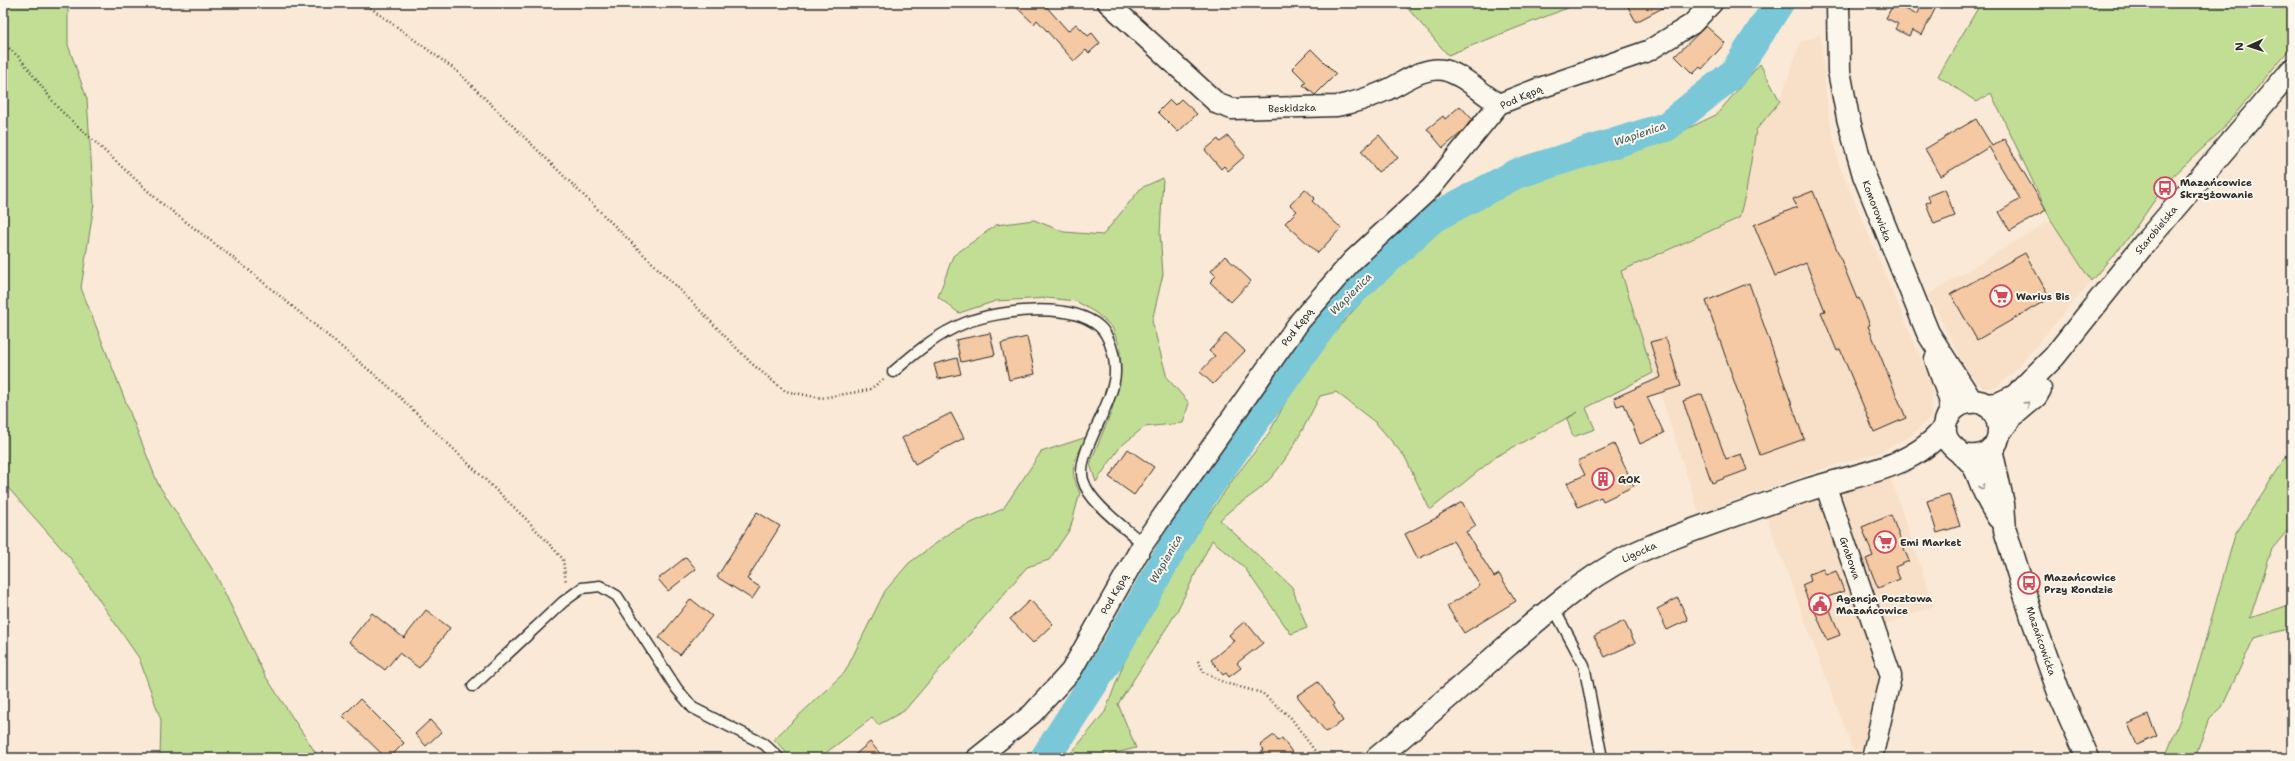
<svg xmlns="http://www.w3.org/2000/svg" width="2295" height="761" font-family="'Shantell Sans',sans-serif">
  <style>
    .built { fill: #f8dfc7 }
    .green { fill: #c2de95; stroke: #768460 }
    .lines { fill: none; stroke-linecap: round; stroke-linejoin: round }
    .river { stroke: #7ac7d8; stroke-width: 30 }
    .building { fill: #f4c9a3; stroke: #2b2b2b }
    .service-casing { stroke: #2b2b2b; stroke-width: 13 }
    .minor-casing { stroke: #2b2b2b; stroke-width: 23 }
    .tertiary-casing { stroke: #2b2b2b; stroke-width: 25 }
    .path { stroke: #2b2b2b; stroke-width: 2.5; stroke-dasharray: 1 3; stroke-linecap: butt }
    .service { stroke: #fbf7ec; stroke-width: 10 }
    .minor { stroke: #fbf7ec; stroke-width: 20 }
    .tertiary { stroke: #fbf7ec; stroke-width: 22 }
    .oneway { stroke: #93918c }
    .labels { text-anchor: middle; dominant-baseline: central; stroke-width: 4; stroke-linejoin: round; paint-order: stroke }
    .street-label { font-size: 10px; fill: #2b2b2b; stroke: #fbf7ec }
    .poi-label { font-size: 10px; font-weight: bold; fill: #2b2b2b; stroke: #fbf7ec; text-anchor: start }
    .water-label { font-size: 11px; font-style: italic; fill: #435a5f; stroke: #fbf7ec }
  </style>
  <rect width="100%" height="100%" fill="#f9e9d6"/>
  <filter id="ink" filterUnits="userSpaceOnUse"><feTurbulence type="fractalNoise" baseFrequency=".025" numOctaves="2"/><feDisplacementMap in="SourceGraphic" scale="8" xChannelSelector="R" yChannelSelector="G"/><feConvolveMatrix kernelMatrix="1 2 1 2 8 2 1 2 1" color-interpolation-filters="sRGB"/></filter>
  <g filter="url(#ink)">
    <path class="built" d="M1820,34L1828,112L1839,165L1932,385L1931,417L1910,436L1878,453L1822,469L1699,513L1621,271L1739,218L1746,192L1756,130L1780,101L1800,43Z
      M2051,220L2091,281L2011,375L1996,387L1983,388L1968,372L1928,295Z
      M1890,477L1934,606L1880,627L1831,491Z
      M1821,496L1885,675L1865,758H1856L1766,515Z"/>
    <path class="green" d="M3,3H68V45L87,99L94,204L81,288L158,484L216,575L264,674L319,758H160L161,720L139,658L71,559L3,482Z
      M1403,3H1580L1448,55Z
      M1981,3H2292V46L2221,131L2168,181L2129,237L2091,281L2051,220L1991,93L1977,102L1938,76Z
      M1760,64L1780,101L1756,130L1746,192L1739,218L1621,271L1653,373L1586,408L1595,429L1573,437L1567,419L1578,412L1497,456L1430,510L1405,457L1376,423L1336,392L1320,396C1303,428 1288,463 1261,488C1247,500 1234,505 1220,520L1292,587L1307,628L1291,634L1244,567L1212,540L1176,613L1118,704L1136,748L1111,754L1106,758H1064L1073,751L1105,712L1128,652L1195,535L1234,478L1268,435L1302,371L1352,312L1418,243L1494,196L1570,166L1659,142L1716,115Z
      M1163,178L1160,233L1163,274L1152,321L1167,378L1189,403L1183,423L1144,427L1120,447L1096,482L1090,464L1112,410L1120,374V347L1112,327L1096,313L1076,301L1047,298L996,301L959,313L938,297L953,256L996,225L1034,220L1064,232L1103,235L1141,188Z
      M1087,437C1075,460 1067,467 1080,493L1070,529L1049,560L1027,567L904,711L878,725L872,718L819,758H791L774,739L845,672L885,591L909,563L953,531L1003,509L1041,452Z
      M2292,448V525L2272,549L2250,618L2292,604V628L2254,638L2222,707L2208,721L2195,758H2165L2191,691L2235,535Z"/>
    <g class="lines">
      <path class="river" d="M1045,758L1114,651L1201,497L1336,306L1433,218L1516,174L1666,127L1734,73L1779,3"/>
    </g>
    <path class="building" d="M1012,3H1043L1068,31L1076,24L1088,36L1092,33L1100,43L1089,53L1086,50L1074,61L1037,20L1034,24Z
      M1626,3H1672L1636,22Z
      M1894,3L1917,15L1923,3H1938L1922,35L1912,30L1909,36L1895,29L1898,24L1886,18Z
      M1706,26L1725,43L1702,69L1700,67L1693,74L1675,56Z
      M1311,49L1336,74L1315,95L1303,85L1306,82L1292,68Z
      M1181,99L1197,114L1178,132L1158,112L1170,100L1175,105Z
      M1460,106L1472,119L1461,133L1443,148L1427,129L1443,116L1445,119Z
      M1976,119L1992,146L2004,139L2046,210L2010,231L1999,212L2020,199L1989,147L1941,176L1925,149Z
      M1379,135L1398,158L1378,172L1361,151Z
      M1228,136L1245,156L1228,171L1224,166L1221,169L1205,150L1218,139L1220,142Z
      M1305,189L1315,198L1312,201L1341,228L1318,253L1285,223L1297,211L1290,205Z
      M1945,189L1955,216L1934,224L1926,203L1930,201L1928,196Z
      M1813,191L1857,299L1859,298L1870,325L1868,326L1906,418L1874,432L1840,349L1837,351L1821,312L1825,311L1806,263L1775,276L1754,225L1797,207L1793,199Z
      M2025,253L2050,298L1977,340L1951,294Z
      M1225,256L1251,281L1231,302L1210,282L1216,276L1211,271Z
      M1749,283L1804,439L1760,455L1706,301Z
      M990,333L995,355L961,362L956,340Z
      M1226,333L1245,351L1213,384L1200,372L1215,356L1209,351Z
      M1027,337L1035,374L1009,380L1001,343Z
      M1666,338L1681,386L1647,397L1664,433L1640,444L1624,404L1617,406L1614,398L1661,377L1650,342Z
      M957,358L961,374L938,379L934,364Z
      M1702,394L1726,459L1741,454L1747,470L1712,483L1683,401Z
      M951,413L964,438L915,464L902,438Z
      M1614,444L1634,486L1603,501L1601,497L1578,507L1567,483L1585,475L1578,461Z
      M1128,449L1154,467L1134,495L1109,477Z
      M1949,494L1960,526L1937,533L1927,501Z
      M1462,502L1476,526L1466,532L1494,577L1499,574L1516,601L1464,633L1447,606L1480,586L1453,541L1418,559L1405,534L1440,516L1439,515Z
      M757,512L780,526L747,579L760,587L752,599L717,577Z
      M1891,515L1909,561L1895,567L1900,579L1878,588L1866,559L1873,556L1862,527Z
      M686,557L696,569L668,591L658,579Z
      M1823,569L1826,575L1836,571L1844,591L1825,598L1840,635L1827,640L1812,604L1810,605L1802,585L1811,581L1809,574Z
      M1678,598L1688,620L1667,630L1657,609Z
      M691,599L712,616L680,655L659,638Z
      M1030,600L1053,624L1033,643L1010,619Z
      M426,610L450,628L419,668L399,653L385,670L349,642L372,613L404,638Z
      M1245,621L1263,643L1237,663L1241,668L1229,677L1226,673L1223,675L1211,660L1234,641L1229,635Z
      M1624,621L1635,643L1605,657L1594,636Z
      M1318,682L1334,704L1333,705L1343,721L1326,732L1297,696Z
      M360,699L404,743L389,758H386L343,716Z
      M2148,715L2157,736L2137,745L2128,724Z
      M430,720L441,732L426,746L415,734Z
      M1274,735L1278,741L1282,738L1296,758H1254L1264,750L1260,745Z
      M870,742L884,758H851Z"/>
    <g class="lines">
      <g class="service-casing">
        <path id="service" d="M893,372C915,353 937,334 965,323C999,310 1071,301 1100,327C1109,335 1115,356 1115,369C1117,402 1075,452 1083,480C1089,503 1126,528 1143,544
          M1553,607L1584,665L1602,758
          M473,686L563,602L582,588L600,586L617,596L677,689L693,708L764,744L779,758"/>
      </g>
      <g class="minor-casing">
        <path id="minor" d="M1108,3L1218,104L1232,109L1337,106C1354,103 1371,97 1387,90C1404,82 1424,66 1444,70C1464,75 1482,94 1499,104
          M1825,484L1891,676L1872,758
          M977,758L1032,714L1071,671L1143,544L1300,321L1352,261L1431,188L1499,104L1537,89L1648,51L1692,24L1712,3"/>
      </g>
      <g class="tertiary-casing">
        <path id="tertiary" d="M1838,3L1839,71L1848,118L1864,175L1928,333L1972,402
          M1936,359L1950,399L1951,413
          M1985,405L1998,404L2015,396L2054,357L2144,244L2292,70
          M2000,432L2010,418L2036,396L2040,389
          M1991,449L2003,504L2005,530L2032,617L2060,695L2088,758
          M1962,455C2017,467 2005,386 1962,404C1955,407 1948,414 1946,421C1939,447 1964,450 1974,467C1979,475 1981,485 1985,493C1988,501 1993,509 1998,517
          M1377,758C1421,721 1464,684 1507,646C1551,608 1595,569 1649,547C1701,526 1755,508 1807,490C1854,474 1913,470 1945,427"/>
      </g>
      <path class="path" d="M364,3L457,71L689,299L751,363L785,391L821,398L869,390L884,379
        M3,43L20,58L58,108L160,202L245,267L387,385L526,519L563,559L566,583
        M1198,661L1204,672L1225,683L1262,693L1291,718L1320,758"/>
      <use href="#service" class="service"/>
      <use href="#minor" class="minor"/>
      <use href="#tertiary" class="tertiary"/>
    </g>
    <defs><path id="oneway-chevron" d="M-2-3.5L2.5 0L-2 3.5" fill="none" stroke-width="1.6" stroke-linecap="round" stroke-linejoin="round"/></defs>
    <g class="oneway">
      <use href="#oneway-chevron" transform="translate(2027 404) rotate(-42)"/>
      <use href="#oneway-chevron" transform="translate(1982 487) rotate(68)"/>
    </g>
  </g>
  <defs>
    <g id="bus-ring" transform="scale(1.15)"><circle r="9.5" fill="#fbf7ec" stroke="#d1495b" stroke-width="1.5"/><path d="M-5-6H5V4H4V6H2V4H-2V6H-4V4H-5ZM-3.5-4V0h7V-4ZM-3.5 1.2v1.5H-2V1.2ZM2 1.2v1.5H3.5V1.2Z" fill="#d1495b"/></g>
    <g id="supermarket-ring" transform="scale(1.15)"><circle r="9.5" fill="#fbf7ec" stroke="#d1495b" stroke-width="1.5"/><path d="M-6-5.5h2.5l.6 2H6L4.5 2H-2.5L-4.4-4H-6ZM-1.5 3.2a1.3 1.3 0 1 0 .1 0ZM3 3.2a1.3 1.3 0 1 0 .1 0Z" fill="#d1495b"/></g>
    <g id="building-ring" transform="scale(1.15)"><circle r="9.5" fill="#fbf7ec" stroke="#d1495b" stroke-width="1.5"/><path d="M-4-6H4V6H1V3H-1V6H-4ZM-2.5-4.3h1.7v1.8h-1.7ZM.8-4.3h1.7v1.8H.8ZM-2.5-1h1.7V.8h-1.7ZM.8-1h1.7V.8H.8Z" fill="#d1495b"/></g>
    <g id="civic-ring" transform="scale(1.15)"><circle r="9.5" fill="#fbf7ec" stroke="#d1495b" stroke-width="1.5"/><path d="M-.6-6.5H3V-4.5H.6V-3L4-1V1h2V6H-6V1h2V-1L-.6-3ZM-1.2 2.5V6h2.4V2.5Z" fill="#d1495b"/></g>
  </defs>
  <g fill-rule="evenodd">
    <use href="#bus-ring" x="2165" y="188"/>
    <use href="#supermarket-ring" x="2001" y="296"/>
    <use href="#building-ring" x="1603" y="479"/>
    <use href="#supermarket-ring" x="1885" y="542"/>
    <use href="#bus-ring" x="2029" y="583"/>
    <use href="#civic-ring" x="1820" y="604"/>
  </g>
  <g class="labels">
    <g class="street-label">
      <text transform="translate(1521 97) rotate(-24)">Pod Kępą</text>
      <text transform="translate(1292 108) rotate(-2)">Beskidzka</text>
      <text transform="translate(1877 211) rotate(69)">Komorowicka</text>
      <text transform="translate(2156 230) rotate(-50)">Starobielska</text>
      <text transform="translate(1297 327) rotate(-53)">Pod Kępą</text>
      <text transform="translate(1639 552) rotate(-24)">Ligocka</text>
      <text transform="translate(1850 558) rotate(71)">Grabowa</text>
      <text transform="translate(1114 594) rotate(-61)">Pod Kępą</text>
      <text transform="translate(2041 641) rotate(71)">Mazańcowicka</text>
    </g>
    <g class="poi-label">
      <text x="2180" y="182">Mazańcowice<tspan x="2180" dy="12">Skrzyżowanie</tspan></text>
      <text x="2016" y="296">Warius Bis</text>
      <text x="1618" y="479">GOK</text>
      <text x="1900" y="542">Emi Market</text>
      <text x="2044" y="577">Mazańcowice<tspan x="2044" dy="12">Przy Rondzie</tspan></text>
      <text x="1836" y="598">Agencja Pocztowa<tspan x="1836" dy="12">Mazańcowice</tspan></text>
    </g>
    <g class="water-label">
      <text transform="translate(1640 134) rotate(-19)">Wapienica</text>
      <text transform="translate(1351 294) rotate(-45)">Wapienica</text>
      <text transform="translate(1166 559) rotate(-60)">Wapienica</text>
    </g>
  </g>
  <rect width="2295" height="761" fill="none" stroke="#fbf7ec" stroke-width="16"/>
  <rect x="8" y="8" width="2279" height="745" fill="none" stroke="#2b2b2b" stroke-width="1.5" filter="url(#ink)"/>
  <g transform="translate(2249 46) rotate(267)" stroke="#fbf7ec" stroke-width="3" paint-order="stroke">
  <path d="M0-3L7 15L0 10L-7 15Z" fill="#2b2b2b"/>
  <text y="-6" font-size="11" font-weight="bold" text-anchor="middle" fill="#2b2b2b">N</text>
  </g>
</svg>
